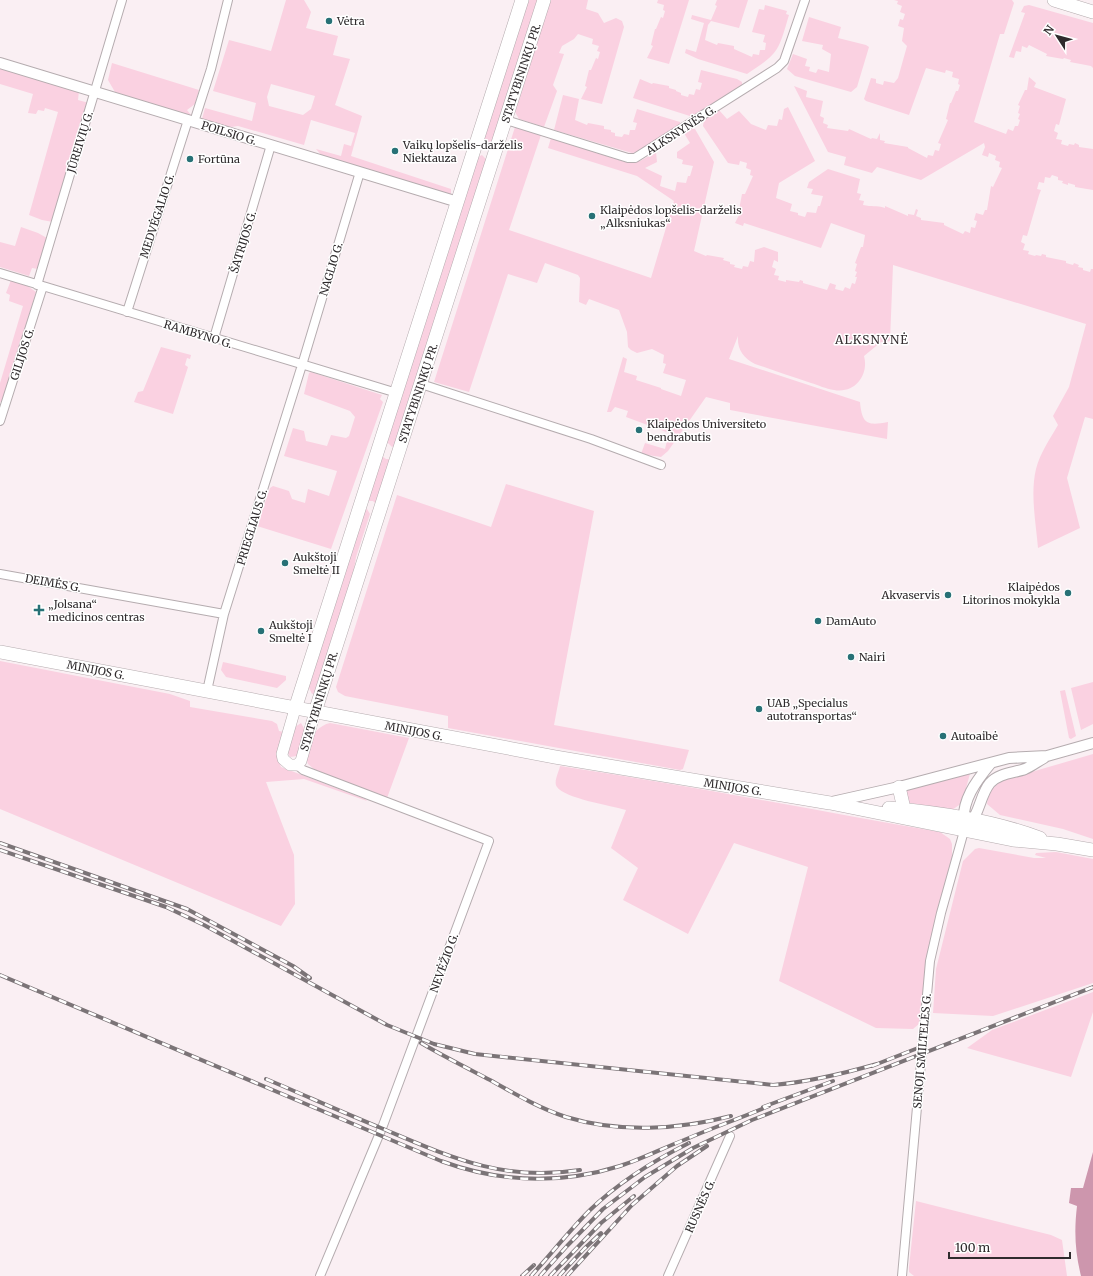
<svg xmlns="http://www.w3.org/2000/svg" width="1093" height="1276" font-family="Merriweather,serif">
  <style>
    .green { fill: #fad1e1; fill-rule: evenodd }
    .water { fill: #cd96ad }
    .lines { fill: none; stroke-linecap: round; stroke-linejoin: round }
    .minor-casing { stroke: #b5acaf; stroke-width: 10 }
    .tertiary-casing { stroke: #b5acaf; stroke-width: 12 }
    .secondary-casing { stroke: #b5acaf; stroke-width: 12 }
    .primary-casing { stroke: #b5acaf; stroke-width: 14 }
    .minor { stroke: #fff; stroke-width: 8 }
    .tertiary { stroke: #fff; stroke-width: 10 }
    .secondary { stroke: #fff; stroke-width: 11 }
    .primary { stroke: #fff; stroke-width: 13 }
    .rail-casing { stroke: #7b7477; stroke-width: 4 }
    .rail { stroke: #fff; stroke-width: 2.5; stroke-dasharray: 8; stroke-linecap: butt }
    .poi-dot { fill: #277176; stroke: #fff; stroke-width: 1.5 }
    .labels { text-anchor: middle; dominant-baseline: central; stroke-width: 3; stroke-linejoin: round; paint-order: stroke }
    .poi-label { font-size: 11px; fill: #2f2b2d; stroke: #fff; text-anchor: start }
    .street-label { font-size: 11px; fill: #2f2b2d; stroke: #fff }
    .neighbourhood-label { font-size: 12px; letter-spacing: 1px; fill: #352e31; stroke: #fff }
  </style>
  <rect width="100%" height="100%" fill="#faeff3"/>
  <path class="green" d="M286,0H304L311,12L306,28L338,36L333,55L350,59L335,105L362,116L351,156L451,189V194L446,195L322,156L316,149L341,156L344,144L351,146L355,133L311,120L304,145L238,126L224,128L202,119L205,108L252,121L256,103L213,91L229,40L271,51ZM271,84L315,96L311,109L303,115L269,106L267,97Z
    M528,0H539L491,144L485,143L483,140Z
    M549,0H588L586,9L598,13L604,23L616,18L622,21L624,27L602,104L581,99L587,87L585,86L589,70H591L596,58L598,59L600,52L597,51L599,46L592,44L593,39L578,34L574,39L562,46L559,53L564,54L553,85L557,91L544,127L519,119L515,112Z
    M658,0H689L669,64L647,58L653,46L651,45L655,29H656L661,17L663,18L665,11L663,10L664,5L657,3Z
    M717,0H748L739,28L711,21L708,25L705,40L717,45L718,43L734,46V49L752,57L753,54L759,55L760,50H765L766,43L763,42L765,35L752,32L759,9L764,10L765,5L787,11L786,14L789,15C778,52 779,53 747,74L698,59L685,53L686,49L696,52L704,23L691,19L692,15L711,20L717,6L715,5Z
    M894,0H1012L1014,3L1004,34H1000L974,122L1006,134L1008,129L1013,131L1015,126H1018L1020,120L1018,119L1020,114L1018,113L1020,106L1018,105L1025,90H1027L1029,77L1036,83L1034,87L1066,99L1059,125L1056,124L1054,131L1058,133L1056,139L1062,140L1061,144L1068,146L1069,144L1074,145L1075,143L1079,145V147L1093,149V190L1075,187V185L1068,183V185L1062,183L1063,181L1058,180V177L1052,175L1050,178L1045,177L1044,183L1039,182L1037,189L1041,190L1039,195L1027,236L1023,235L1021,242L1025,244L1023,250L1029,251L1028,254L1035,256L1036,255L1041,256L1042,254L1046,255V257L1066,261V263L1073,265L1074,263L1079,265L1078,267L1083,268V270L1090,272L1091,269H1093V419L1085,417L1067,478L1080,528L1038,548C1036,523 1030,494 1036,469C1040,453 1050,439 1058,425L1053,416L1069,387L1086,324L893,265L890,341L881,342L864,356C869,374 856,394 834,390C826,389 818,385 811,383C792,377 773,370 755,364C743,358 737,349 738,336L729,359L860,402C862,424 867,426 888,422L887,439L730,410V403L706,397L668,451L661,457L641,454L645,443L665,449L669,433L626,417L628,411L615,407L611,412H607L623,357L627,359L624,372L637,376L636,380L661,388V389L681,396L686,380L663,373L666,364L663,363L664,355L652,349L637,353L631,350L628,347L627,332L619,310L589,299L586,305L579,302L580,278L578,275L545,263L537,283L508,274L469,392L434,382L515,127L541,135L509,230L651,278L674,201L637,176L548,148L551,138L625,162L640,161L656,152L657,162L645,168L662,176L660,186L675,191L677,182L686,183L688,176H690L693,166L682,164L683,160L677,158V152L690,143L684,133L691,128L695,129L714,162L694,251L706,256L707,255L724,258L723,260L730,262V264L735,265L734,267L742,269L743,266L748,267L750,261L754,262L755,250L764,247L778,252V262L774,260L772,267L776,269L774,275L779,276L778,280L786,282V280L799,282L800,280L803,281V283L827,290L830,283L836,285L835,289L843,291L845,287L850,289L852,283L855,284L857,277H855L857,272L855,271L857,264L855,263L861,247H863L865,235L831,223L821,248L744,223L743,226L735,223L741,211L739,210L742,194H745L753,176L750,175L751,170L746,168L747,163L740,161L739,165L728,163L703,126L704,120L719,110L727,119L739,111L751,124L766,130L768,125L777,126L779,119L782,120L784,109L788,107L815,161L779,183L776,198L792,204L790,211L798,213V215L805,217L807,212L816,213L818,206H820L823,196L811,194L813,189L807,188L809,182L828,169L860,179L857,193L861,194L859,200L864,201L863,205C872,207 876,205 885,208V206L908,216V214L914,215L916,209L918,210L916,216L921,218V220L944,223V225L963,234L965,231L970,233L971,227L975,228L977,221L974,220L976,213L983,215L985,210H987L991,186L993,187L1002,168L999,167L1000,162L995,160L996,156L989,153L988,157L982,155L985,147L984,143L921,180L877,167L872,173L844,165L846,157L828,152L794,86L807,91L806,97L823,101L820,116L824,118L823,123L828,125L827,128L848,131L849,129L871,139L872,138L877,139L880,133V140L885,141L884,143L908,147V148L927,158L928,155L933,156L935,150L939,151L941,144L938,143L948,120L946,119L950,103H951L956,91H958L960,85L958,84L959,79L952,77L953,72L946,70L945,73L926,68L909,115L866,101L864,99L871,78L876,79V83L883,85L884,81L894,83L898,78L907,46L902,41L904,28L898,26L900,19L903,20L905,14L900,12L902,6L897,4L898,1Z
    M1029,5L1093,23V68L1091,66L1070,62L1071,60L1064,58L1063,59L1046,56L1047,54L1029,45L1027,48L1022,46L1021,52L1016,51L1014,58L1009,57L1025,13L1021,12L1024,6Z
    M809,17L841,27L838,38L866,45L869,47L857,87L851,92L795,76L787,69L793,54L807,59L805,66L810,67L809,71L816,73L818,69L829,72L831,54L822,49L823,45L802,41Z
    M112,63L199,90L195,104L187,110L191,115L190,117L115,92L108,80Z
    M0,68L79,91L78,100L89,103L53,222L42,220L29,215L58,112L45,108L44,111L38,110L36,114L28,113L33,94L0,84Z
    M701,70L737,79L742,82V86L693,117L633,98L640,79L652,84L653,83L669,86V88L676,90V91L681,93V95L688,97L689,94L694,95L696,89L700,90L702,83L698,82Z
    M563,95L579,99L575,120L587,125L588,123L604,126V129L611,130V132L615,133V136L622,137L624,134L629,135L630,130H635L637,123L633,122L637,109L680,122L681,125L638,152L632,153L554,130Z
    M482,155L487,160L394,446L392,447L387,442L478,157Z
    M21,227L38,233L47,238V241L38,269L32,268L29,276L0,267V242L15,246Z
    M11,280L22,282L36,292L3,401L0,402V383L23,306L9,301L10,295L6,293Z
    M161,347L191,355L190,359L187,358L185,365L188,367L173,414L134,402L138,392L143,391Z
    M311,372L382,395L380,399L383,402L331,549L257,526L270,488L273,486L289,491L292,499L305,503L308,489L329,496L337,471L284,456L293,428L304,431L306,441L327,446L331,435L346,438L349,436L355,417L350,411L304,394L309,373Z
    M382,456L386,459H392L377,505L373,501H367Z
    M506,484L594,511L554,725L689,750L683,769L680,770L448,728V716L345,696L338,692L336,687L397,495L491,527Z
    M367,509L370,514L356,557L352,584L315,693L312,694L308,686L365,510Z
    M0,661L170,694L190,701V707L272,721L277,724L279,731L284,732L277,756L281,767L365,799L367,801L304,779L266,782L294,855L295,904L281,926L0,809Z
    M223,662L286,676V680L277,688L226,677L221,670Z
    M1093,682V724L1081,730L1071,688Z
    M1065,690L1076,736L1071,739L1069,738L1060,691Z
    M301,723L305,730L297,756L290,757L288,753L295,727Z
    M330,723L409,738L387,798L315,770L308,764C304,756 311,738 316,731C320,727 325,724 330,723Z
    M1093,754V839L1063,829L1000,815L987,804L989,792L1001,781Z
    M560,766C687,785 813,810 940,832L950,839L952,844V857L926,960L920,1023L913,1029L876,1028L779,981L808,867L734,843L688,934L623,900L638,868L611,848L626,810C612,806 564,798 557,787C553,782 559,772 560,766Z
    M971,770L962,803L952,810L910,803L905,800L901,789Z
    M979,848L1034,858H1046L1035,855L1036,853L1056,852L1093,859V983L993,1016L933,1013L936,969L963,861L975,849Z
    M1093,992V1012L1071,1077L967,1048L992,1030Z
    M916,1201L1051,1235L1062,1240L1067,1276H914L909,1272V1267Z"/>
  <path class="water" d="M1093,1152V1276H1081C1075,1252 1074,1231 1077,1206L1069,1203L1071,1188H1083Z"/>
  <g class="lines">
    <g class="minor-casing">
      <path id="minor" d="M506,120L628,158H635L777,68L784,61L805,0
        M194,122L211,69L228,0
        M0,273L397,393
        M37,285L122,0
        M127,312L188,120
        M214,338L271,145
        M421,384L591,439L661,465
        M0,421L43,286
        M0,574L224,614
        M207,691L224,614L302,365L360,172
        M297,765L303,770L489,841L382,1128L320,1276
        M668,1276L730,1136
        M902,1276L930,961L941,913L964,831"/>
    </g>
    <g class="tertiary-casing">
      <path id="tertiary" d="M0,63L458,202
        M832,802L899,787L1009,758L1047,756L1093,743
        M964,825C961,801 976,781 991,763
        M969,825C980,813 980,795 990,783C999,773 1014,773 1025,769C1032,766 1038,761 1044,758"/>
    </g>
    <g class="secondary-casing">
      <path id="secondary" d="M295,709L282,754L283,759L290,765H297L301,761L315,712"/>
    </g>
    <g class="primary-casing">
      <path id="primary" d="M1054,0L1093,12
        M0,652L555,757L830,803L1013,840L1057,844L1093,850
        M295,709L522,0
        M315,712L544,0
        M899,787L904,809
        M889,808C941,813 991,820 1040,838"/>
    </g>
    <use href="#minor" class="minor"/>
    <use href="#tertiary" class="tertiary"/>
    <use href="#secondary" class="secondary"/>
    <use href="#primary" class="primary"/>
    <g class="rail-casing">
      <path id="rail" d="M0,843L187,909L293,966L310,978
        M0,850L166,907L204,925L387,1025L434,1044L475,1054L773,1085C809,1082 842,1074 877,1064
        M0,975L441,1161C501,1183 559,1185 620,1166C642,1159 663,1148 684,1140C712,1128 741,1118 769,1106
        M421,1043C443,1056 467,1068 490,1080C515,1094 539,1108 566,1117C619,1133 678,1130 731,1116
        M872,1066L918,1048
        M266,1079C304,1095 342,1112 381,1128C450,1157 502,1182 580,1170
        M763,1107L833,1081
        M522,1276L534,1265
        M531,1276C551,1254 569,1231 590,1210C619,1182 653,1161 689,1143
        M540,1276L567,1246L603,1209L645,1177L693,1148L752,1120L1093,987
        M550,1276L601,1223L634,1196
        M559,1276L584,1249L601,1233
        M567,1276L632,1205L677,1166L707,1146"/>
    </g>
    <use href="#rail" class="rail"/>
  </g>
  <g class="poi-dot">
    <circle cx="329" cy="21" r="4"/>
    <circle cx="395" cy="151" r="4"/>
    <circle cx="190" cy="159" r="4"/>
    <circle cx="592" cy="216" r="4"/>
    <circle cx="639" cy="430" r="4"/>
    <circle cx="285" cy="563" r="4"/>
    <circle cx="1068" cy="593" r="4"/>
    <circle cx="948" cy="595" r="4"/>
    <path d="M37 604h4v4h4v4h-4v4h-4v-4h-4v-4h4z"/>
    <circle cx="818" cy="621" r="4"/>
    <circle cx="261" cy="631" r="4"/>
    <circle cx="851" cy="657" r="4"/>
    <circle cx="759" cy="709" r="4"/>
    <circle cx="943" cy="736" r="4"/>
  </g>
  <g class="labels">
    <g class="poi-label">
      <text x="337" y="21">Vėtra</text>
      <text x="403" y="145">Vaikų lopšelis-darželis<tspan x="403" dy="13">Niektauza</tspan></text>
      <text x="198" y="159">Fortūna</text>
      <text x="600" y="210">Klaipėdos lopšelis-darželis<tspan x="600" dy="13">„Alksniukas“</tspan></text>
      <text x="647" y="424">Klaipėdos Universiteto<tspan x="647" dy="13">bendrabutis</tspan></text>
      <text x="293" y="557">Aukštoji<tspan x="293" dy="13">Smeltė II</tspan></text>
      <text x="1060" y="587" text-anchor="end">Klaipėdos<tspan x="1060" dy="13">Litorinos mokykla</tspan></text>
      <text x="940" y="595" text-anchor="end">Akvaservis</text>
      <text x="48" y="604">„Jolsana“<tspan x="48" dy="13">medicinos centras</tspan></text>
      <text x="826" y="621">DamAuto</text>
      <text x="269" y="625">Aukštoji<tspan x="269" dy="13">Smeltė I</tspan></text>
      <text x="859" y="657">Nairi</text>
      <text x="767" y="703">UAB „Specialus<tspan x="767" dy="13">autotransportas“</tspan></text>
      <text x="951" y="736">Autoaibė</text>
    </g>
    <g class="street-label">
      <text transform="translate(521 73) rotate(-72)">STATYBININKŲ PR.</text>
      <text transform="translate(681 130) rotate(-33)">ALKSNYNĖS G.</text>
      <text transform="translate(229 133) rotate(17)">POILSIO G.</text>
      <text transform="translate(80 142) rotate(-73)">JŪREIVIŲ G.</text>
      <text transform="translate(157 216) rotate(-72)">MEDVĖGALIO G.</text>
      <text transform="translate(243 242) rotate(-73)">ŠATRIJOS G.</text>
      <text transform="translate(331 269) rotate(-73)">NAGLIO G.</text>
      <text transform="translate(198 334) rotate(17)">RAMBYNO G.</text>
      <text transform="translate(22 354) rotate(-72)">GILIJOS G.</text>
      <text transform="translate(418 393) rotate(-72)">STATYBININKŲ PR.</text>
      <text transform="translate(252 527) rotate(-73)">PRIEGLIAUS G.</text>
      <text transform="translate(53 583) rotate(10)">DEIMĖS G.</text>
      <text transform="translate(96 670) rotate(11)">MINIJOS G.</text>
      <text transform="translate(319 701) rotate(-73)">STATYBININKŲ PR.</text>
      <text transform="translate(414 731) rotate(11)">MINIJOS G.</text>
      <text transform="translate(733 787) rotate(9)">MINIJOS G.</text>
      <text transform="translate(444 963) rotate(-70)">NEVĖŽIO G.</text>
      <text transform="translate(922 1051) rotate(-85)">SENOJI SMILTELĖS G.</text>
      <text transform="translate(700 1206) rotate(-66)">RUSNĖS G.</text>
    </g>
    <g class="neighbourhood-label">
      <text x="872" y="339">ALKSNYNĖ</text>
    </g>
  </g>
  <g transform="translate(1057 36) rotate(306)" stroke="#ffffff" stroke-width="3" paint-order="stroke">
  <path d="M0-3L7 15L0 10L-7 15Z" fill="#2f2b2d"/>
  <text y="-6" font-size="11" font-weight="bold" text-anchor="middle" fill="#2f2b2d">N</text>
  </g>
  <path d="M949 1252v6h121v-6" fill="none" stroke="#2f2b2d" stroke-width="2"/>
  <text x="955" y="1252" font-size="12" fill="#2f2b2d" stroke="#ffffff" stroke-width="3" paint-order="stroke">100 m</text>
</svg>
